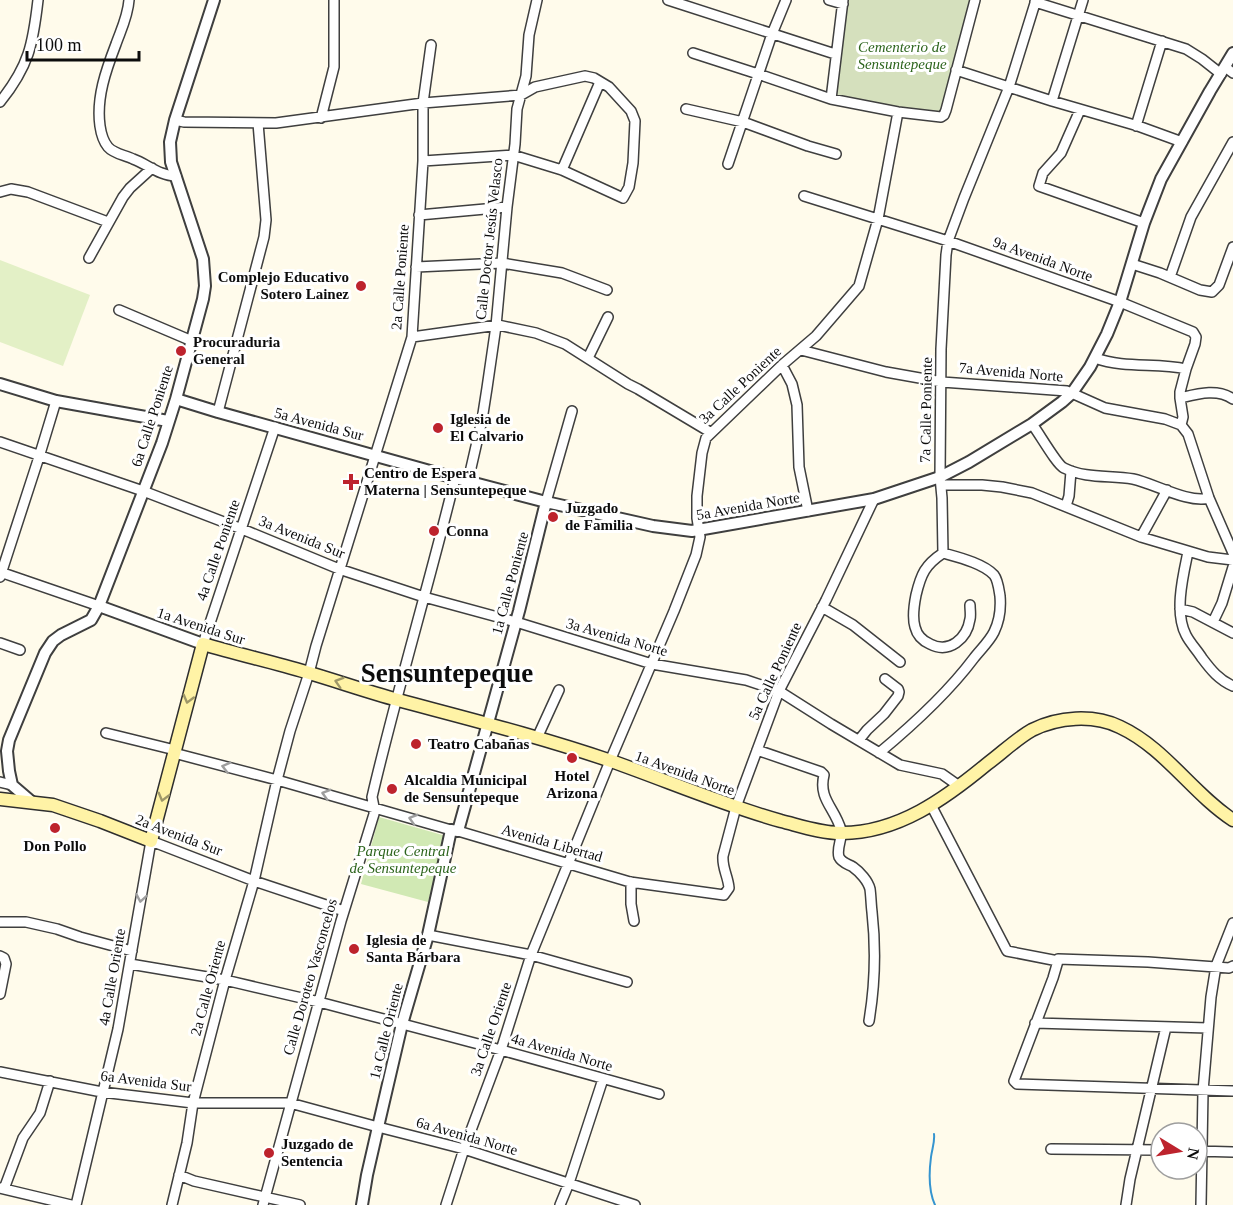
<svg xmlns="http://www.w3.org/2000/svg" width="1233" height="1205" font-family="Georgia,serif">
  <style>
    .green { fill: #d1e9b4 }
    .cemetery { fill: #d5e0bd }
    .pitch { fill: #e3f0c6 }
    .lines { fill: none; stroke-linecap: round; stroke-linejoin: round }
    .stream { stroke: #3594cf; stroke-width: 2 }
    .minor-casing { stroke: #3f3f3f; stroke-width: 12 }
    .tertiary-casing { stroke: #3f3f3f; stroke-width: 14 }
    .secondary-casing { stroke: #2e2e2e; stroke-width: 15 }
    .minor { stroke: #fff; stroke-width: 9 }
    .tertiary { stroke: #fff; stroke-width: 10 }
    .secondary { stroke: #fff3a6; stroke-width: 12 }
    .oneway { stroke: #9e9768 }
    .oneway2 { stroke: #9e9e9e }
    .poi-dot { fill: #bd232d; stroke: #fff; stroke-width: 2 }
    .labels { text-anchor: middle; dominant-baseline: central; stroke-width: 6; stroke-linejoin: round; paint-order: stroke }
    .park-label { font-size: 15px; font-style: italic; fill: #2c641c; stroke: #fff }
    .street-label { font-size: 15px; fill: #0c0c0c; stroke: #fff }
    .poi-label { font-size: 15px; font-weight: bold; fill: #0c0c0c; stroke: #fff; text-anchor: start }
    .town-label { font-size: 27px; font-weight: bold; fill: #0c0c0c; stroke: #fff }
  </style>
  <rect width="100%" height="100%" fill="#fffbeb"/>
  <path class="green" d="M379,817L446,836L428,902L361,884Z"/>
  <path class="cemetery" d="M843,0H973L944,115L833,98Z"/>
  <path class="pitch" d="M0,260L90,295L63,366L0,342Z"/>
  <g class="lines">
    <path class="stream" d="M934,1134C935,1142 932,1149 931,1157C929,1172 929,1192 935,1205"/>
    <g class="minor-casing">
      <path id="minor" d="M129,0C128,16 121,30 116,44C106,70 96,98 100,126C101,133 103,141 108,147C114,154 125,155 133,159C147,164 160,176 176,176
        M668,0L835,54
        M829,0L843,4
        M1035,2L1186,49L1202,59L1221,74
        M693,53L758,74L831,99L898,112L941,117L944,115L946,110L975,0
        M1225,67L1233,73
        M956,70L1052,101L1138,126L1182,142
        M831,99L843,0
        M1052,101L1083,0
        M0,102C29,66 33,44 38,0
        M686,109L743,122L808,146L836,154
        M1080,110L1061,153L1043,173L1039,186L1144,223
        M321,118L334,67V0
        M175,120L184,122L276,123L423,103L521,95L535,87L585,76L594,78L609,87L631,111L635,121L633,163L629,187L623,198L562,170L513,155L423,161
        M1136,126L1162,41
        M728,164L772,34L786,0
        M562,170L600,82
        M0,192L11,189L28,192L108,222
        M804,196L948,241L1120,302L1193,332L1196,337L1195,344L1186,369L1180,392V398L1183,417L1181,425
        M419,215L507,207
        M89,258L123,197L130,188L152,168
        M1132,264L1160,273L1200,290L1212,292L1219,285L1233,247
        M416,267L502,263L562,273L607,290
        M1170,277L1191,217L1233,142
        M119,310L192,341
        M412,337L498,325L536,333L565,344L628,384L638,389L710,432
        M801,350L886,372L942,382L1067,391L1105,408L1165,419L1181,425L1188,434L1209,498L1233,553
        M588,358L608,317
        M1095,358C1126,369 1157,362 1186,369
        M782,365L792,384L797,405L799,467L808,511
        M1180,398C1197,394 1217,388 1233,399
        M218,412L264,237L266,220L258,123
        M1032,424C1039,433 1057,465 1064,468C1086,479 1110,475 1133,479C1153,483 1189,504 1209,498
        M0,442L143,491L242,529L339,569L424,597L516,622L652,664L746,680L779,691L831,724L900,765L942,774L959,786
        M468,481L482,420L487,388L496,326L507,207L515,144L517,109L526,76L529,35L537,0
        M941,485H982L1002,487L1032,493L1141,537L1208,557L1233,560
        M546,502L572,411
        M1066,506L1069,496L1071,471
        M1141,537L1167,490
        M1188,552C1183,576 1174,612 1186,635C1190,643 1197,650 1202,658C1211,670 1219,680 1233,686
        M943,553C925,565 921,574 916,595C914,605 912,617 915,627C917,635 923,641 930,644C949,654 967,639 970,619C971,615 970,610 970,605
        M0,572L99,606
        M0,577L39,457L56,401
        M822,607L853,625L900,662
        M1180,609L1193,612L1233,633
        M1213,622L1222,603L1233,567
        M0,643L20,650
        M203,644L275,427
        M106,733L175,750
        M537,738L559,690
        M859,740L867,730L884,714L898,696L899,692L898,689L885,679
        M757,750L821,772L824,775C818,799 835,808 841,830C843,838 836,848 839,857C842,863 848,864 853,867C860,872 868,881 870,889C871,896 871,904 872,912C876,948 875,985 869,1021
        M174,753L277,780L451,830
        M879,753C914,724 947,694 974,658C980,650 989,642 994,632C999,622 1001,608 1000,596C999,590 998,580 994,575C983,563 957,557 943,553L942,498L940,477L941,349L946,255L948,241L964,198L1009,87L1036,0
        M0,782L12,785
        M931,805L1007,951L1058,961V959L1148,962L1229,968L1233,966
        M458,831L630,882L724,895L729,888C728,876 722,868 723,856L736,807L779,691L826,600L874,499
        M631,882V904L634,921
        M0,922H26L57,929L80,937L132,951
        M428,935L531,955L627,982
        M0,956L4,958L6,964L0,994
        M1058,961L1053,978L1014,1081L1017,1084L1233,1091
        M130,964L225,980L319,1002L501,1050L659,1094
        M1035,1023L1208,1028
        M0,1072L102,1092L193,1103H290L378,1127L464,1149L635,1205
        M1051,1149L1161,1150
        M1197,1151L1233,1152
        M179,1175L194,1181L300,1205
        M0,1188L71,1205
        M4,1189L23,1138L40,1113L50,1081
        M76,1205L118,1029L151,841L254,881L344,911
        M172,1205L187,1143L193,1103L225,980L254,881L277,780L290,731L309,673L316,646L412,337L423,161V103L431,45
        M263,1205L341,921L374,814V807L372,797C397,690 429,585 455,478
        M446,1205L464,1149L501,1050L531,955L610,761L674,611L696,555L700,537L697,518V496L702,453L706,438L782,365L816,336L859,286L878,219L898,112
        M560,1205L569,1183L603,1079
        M1126,1205L1130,1179L1166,1027
        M1201,1205L1203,1091L1211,997L1216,966L1233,923"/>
    </g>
    <g class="tertiary-casing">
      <path id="tertiary" d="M0,384L56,401L168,421
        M176,399L218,412L455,478L546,502L653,526L692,531L874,499L940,477L969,462L1032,424L1062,402L1072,393L1090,367L1107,334L1120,302L1144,223L1161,179L1210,91L1233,53
        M99,606L203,644
        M33,803L12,785L9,771L7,751L9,740L45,653L53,641L61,635L91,620L99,606L162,443L176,399L203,299L205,286L203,259L171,162L170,142L175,120L214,0
        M362,1205L367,1175L378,1127L402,1024L428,935L451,830L458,831L519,611L546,502"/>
    </g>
    <g class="secondary-casing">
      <path id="secondary" d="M0,799L53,805L100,821L151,841L203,644C237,654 272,662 306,672C337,681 368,692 398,700C469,719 541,737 611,761C668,781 723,805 781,821C801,826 821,833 842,833C898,833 946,798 987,764C1002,753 1016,739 1032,730C1058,717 1093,714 1120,727C1165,748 1192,793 1233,820"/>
    </g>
    <use href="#minor" class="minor"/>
    <use href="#tertiary" class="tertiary"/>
    <use href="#secondary" class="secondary"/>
  </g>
  <defs><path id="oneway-chevron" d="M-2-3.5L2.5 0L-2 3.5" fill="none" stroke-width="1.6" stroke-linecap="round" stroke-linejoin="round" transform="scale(1.5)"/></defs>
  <g class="oneway">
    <use href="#oneway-chevron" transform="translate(339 682) rotate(-163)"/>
    <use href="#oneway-chevron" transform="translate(188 699) rotate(105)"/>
    <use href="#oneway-chevron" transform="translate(163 797) rotate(105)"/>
  </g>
  <g class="oneway2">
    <use href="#oneway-chevron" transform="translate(226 767) rotate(-165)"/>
    <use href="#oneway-chevron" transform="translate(326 794) rotate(-164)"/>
    <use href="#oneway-chevron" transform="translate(413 819) rotate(-164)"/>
    <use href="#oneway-chevron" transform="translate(141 898) rotate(100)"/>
  </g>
  <g class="poi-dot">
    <circle cx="361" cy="286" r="6"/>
    <circle cx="181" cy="351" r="6"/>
    <circle cx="438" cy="428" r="6"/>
    <path d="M348 473h6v6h6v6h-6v6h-6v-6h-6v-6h6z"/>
    <circle cx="553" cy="517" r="6"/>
    <circle cx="434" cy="531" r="6"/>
    <circle cx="416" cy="744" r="6"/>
    <circle cx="572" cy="758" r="6"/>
    <circle cx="392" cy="789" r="6"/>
    <circle cx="55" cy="828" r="6"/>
    <circle cx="354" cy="949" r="6"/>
    <circle cx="269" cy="1153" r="6"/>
  </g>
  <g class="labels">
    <g class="park-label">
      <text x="902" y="47">Cementerio de<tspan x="902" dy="17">Sensuntepeque</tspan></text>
      <text x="403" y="851">Parque Central<tspan x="403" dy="17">de Sensuntepeque</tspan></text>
    </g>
    <g class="street-label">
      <text transform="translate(489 239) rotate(-84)">Calle Doctor Jesús Velasco</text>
      <text transform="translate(1043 259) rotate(20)">9a Avenida Norte</text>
      <text transform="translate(400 277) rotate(-86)">2a Calle Poniente</text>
      <text transform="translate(1011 372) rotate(5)">7a Avenida Norte</text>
      <text transform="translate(740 385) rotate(-43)">3a Calle Poniente</text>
      <text transform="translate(926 410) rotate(-89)">7a Calle Poniente</text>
      <text transform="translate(152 416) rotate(-72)">6a Calle Poniente</text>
      <text transform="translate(319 424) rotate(15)">5a Avenida Sur</text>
      <text transform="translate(748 506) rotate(-10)">5a Avenida Norte</text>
      <text transform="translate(302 537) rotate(22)">3a Avenida Sur</text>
      <text transform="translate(218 550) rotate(-71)">4a Calle Poniente</text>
      <text transform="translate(510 583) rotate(-75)">1a Calle Poniente</text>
      <text transform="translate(201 626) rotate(18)">1a Avenida Sur</text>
      <text transform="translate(617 637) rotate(16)">3a Avenida Norte</text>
      <text transform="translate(775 671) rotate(-65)">5a Calle Poniente</text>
      <text transform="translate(685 773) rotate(20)">1a Avenida Norte</text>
      <text transform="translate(179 835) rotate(21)">2a Avenida Sur</text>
      <text transform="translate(552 843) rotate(16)">Avenida Libertad</text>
      <text transform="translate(112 977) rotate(-80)">4a Calle Oriente</text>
      <text transform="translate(310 977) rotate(-74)">Calle Doroteo Vasconcelos</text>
      <text transform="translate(208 988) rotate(-75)">2a Calle Oriente</text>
      <text transform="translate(491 1029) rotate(-71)">3a Calle Oriente</text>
      <text transform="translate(386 1031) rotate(-76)">1a Calle Oriente</text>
      <text transform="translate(562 1052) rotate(16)">4a Avenida Norte</text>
      <text transform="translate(146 1081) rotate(7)">6a Avenida Sur</text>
      <text transform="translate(467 1136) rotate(16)">6a Avenida Norte</text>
    </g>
    <g class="poi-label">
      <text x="349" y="277" text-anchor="end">Complejo Educativo<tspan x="349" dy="17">Sotero Lainez</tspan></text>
      <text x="193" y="342">Procuraduria<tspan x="193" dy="17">General</tspan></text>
      <text x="450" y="419">Iglesia de<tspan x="450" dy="17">El Calvario</tspan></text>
      <text x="364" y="473">Centro de Espera<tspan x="364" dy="17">Materna | Sensuntepeque</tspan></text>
      <text x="565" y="508">Juzgado<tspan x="565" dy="17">de Familia</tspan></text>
      <text x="446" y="531">Conna</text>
      <text x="428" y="744">Teatro Cabañas</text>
      <text x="572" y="776" text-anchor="middle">Hotel<tspan x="572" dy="17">Arizona</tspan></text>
      <text x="404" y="780">Alcaldia Municipal<tspan x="404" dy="17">de Sensuntepeque</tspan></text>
      <text x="55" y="846" text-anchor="middle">Don Pollo</text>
      <text x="366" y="940">Iglesia de<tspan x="366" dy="17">Santa Bárbara</tspan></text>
      <text x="281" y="1144">Juzgado de<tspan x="281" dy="17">Sentencia</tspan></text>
    </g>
    <g class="town-label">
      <text x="447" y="673">Sensuntepeque</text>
    </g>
  </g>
  <g transform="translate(1179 1151) rotate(101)"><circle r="28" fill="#ffffff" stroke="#9e9e9e" stroke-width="1.5"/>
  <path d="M0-4.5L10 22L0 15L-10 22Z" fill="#bd232d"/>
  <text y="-9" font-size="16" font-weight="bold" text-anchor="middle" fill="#0c0c0c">N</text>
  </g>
  <path d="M27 51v9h112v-9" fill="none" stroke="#0c0c0c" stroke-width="3"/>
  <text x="36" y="51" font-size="18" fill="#0c0c0c" stroke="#ffffff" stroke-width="4.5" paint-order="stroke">100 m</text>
</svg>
